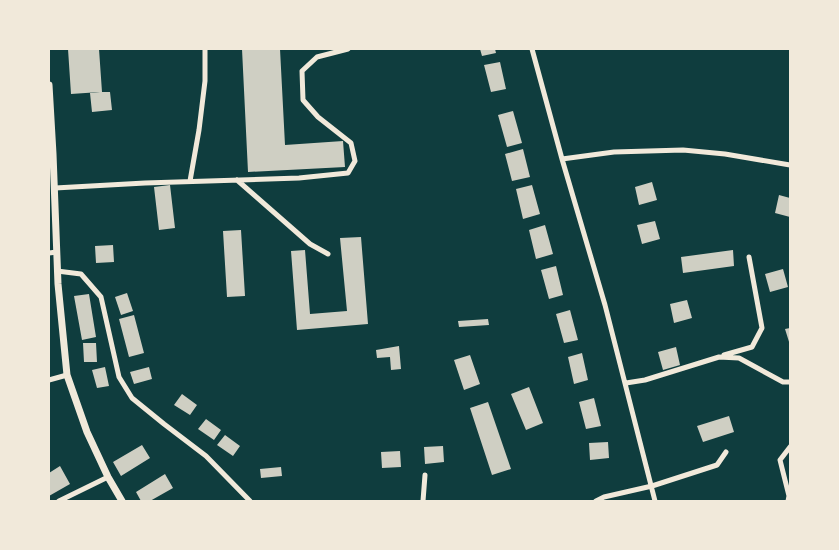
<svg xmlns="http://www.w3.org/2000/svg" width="839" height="550" font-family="'IBM Plex Serif',serif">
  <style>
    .building { fill: #cfcfc3 }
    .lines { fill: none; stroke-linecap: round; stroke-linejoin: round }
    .minor { stroke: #f1e9da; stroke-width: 5 }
    .secondary { stroke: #f1e9da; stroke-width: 7 }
  </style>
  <rect width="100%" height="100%" fill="#0f3d3e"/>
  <path class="building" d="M68,49H99L102,92H110L112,110L92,112L90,93L100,92L71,94Z
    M242,49H280L285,145L343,141L345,167L248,172Z
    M480,49H495L496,53L482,56Z
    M500,62L506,89L491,92L484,65Z
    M513,111L522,143L507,147L498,115Z
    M523,149L530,177L512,181L505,154Z
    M652,182L657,200L639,205L635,187Z
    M170,185L175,228L159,230L154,187Z
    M532,185L540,214L523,219L516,189Z
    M779,195L790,198V217L775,213Z
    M655,221L660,239L642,244L637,225Z
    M545,225L553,254L536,259L529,230Z
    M241,230L245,296L227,297L223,231Z
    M361,237L368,324L297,330L291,251L305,250L310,314L347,311L340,238Z
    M113,245L114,262L96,263L95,246Z
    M733,250L734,266L683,273L681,257Z
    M556,266L563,295L549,299L541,270Z
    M783,269L788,287L770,292L765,274Z
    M127,293L133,311L121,315L115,297Z
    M89,294L96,337L82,340L74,296Z
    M687,300L692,318L674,323L670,304Z
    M570,310L578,340L564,343L556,314Z
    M134,315L144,353L129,357L119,319Z
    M488,319L489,325L459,327L458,321Z
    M790,328V345L785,329Z
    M83,343H96L97,362H84Z
    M399,346L401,369L391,370L390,357L377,358L376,350Z
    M676,347L680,365L663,370L658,352Z
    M582,353L588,380L574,384L568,357Z
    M470,355L480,384L464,390L454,360Z
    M105,367L109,386L97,388L92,370Z
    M149,367L152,379L134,384L130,372Z
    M529,387L543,423L526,430L511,394Z
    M182,394L197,405L190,415L174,405Z
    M594,398L601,426L586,429L579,402Z
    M488,402L511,469L492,475L470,408Z
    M729,416L734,432L703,442L697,426Z
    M206,419L221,430L214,440L198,429Z
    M225,435L240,446L233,456L217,445Z
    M608,442L609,458L590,460L589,443Z
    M142,445L150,458L121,476L113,462Z
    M443,446L444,462L425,464L424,447Z
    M400,451L401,467L382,468L381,452Z
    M60,466L70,484L49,496V473Z
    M281,467L282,476L261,478L260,469Z
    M165,474L173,488L150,501H141L136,492Z"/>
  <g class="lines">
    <path class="minor" d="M532,49L562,159L605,305L655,501
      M562,159L614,152L683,150L725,154L790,165
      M237,180L310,244L328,254
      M190,181L199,130L205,81V49
      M55,188L145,183L299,178L348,173L355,161L351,143L318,117L303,100L302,71L317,57L348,49
      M49,253L57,252
      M57,271L81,274L101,297L119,377L132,398L164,424L206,456L250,501
      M724,355L752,347L762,328L749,257
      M49,380L67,375
      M626,383L645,380L719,357L739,358L783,382H790
      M59,501L108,477
      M423,501L425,475
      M596,501L604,497L652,486L717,465L726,452
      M788,501L789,496L780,460L790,447"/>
    <path class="secondary" d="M49,85L53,154L58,284L67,375L87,432L108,477L122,501"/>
  </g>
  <rect width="839" height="550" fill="none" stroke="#f1e9da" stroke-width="100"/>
</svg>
